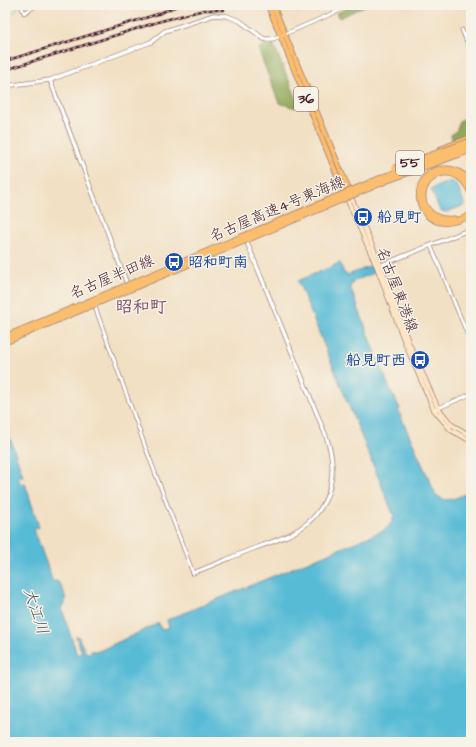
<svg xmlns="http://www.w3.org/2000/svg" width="476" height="747" font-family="'Architects Daughter','Klee One',sans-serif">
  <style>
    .forest { fill: #90a95a; stroke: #6d6442 }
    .water { fill: #58bbd6; stroke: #516d80 }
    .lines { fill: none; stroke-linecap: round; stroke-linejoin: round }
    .stream { stroke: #58bbd6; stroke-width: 1 }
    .minor-casing { stroke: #9e8078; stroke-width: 4.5 }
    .tertiary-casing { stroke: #9e8078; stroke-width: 5 }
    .secondary-casing { stroke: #9e8078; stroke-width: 5.5 }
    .primary-casing { stroke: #9e8078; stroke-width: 6 }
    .motorway-casing { stroke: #9e8078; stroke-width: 7 }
    .minor { stroke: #fff; stroke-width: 3 }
    .tertiary { stroke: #fff; stroke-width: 3.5 }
    .secondary { stroke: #fde5c5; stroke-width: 4 }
    .primary { stroke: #fbbd6e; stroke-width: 4.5 }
    .motorway { stroke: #fbbd6e; stroke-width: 5.5 }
    .rail-casing { stroke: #4a1f2b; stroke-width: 2.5 }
    .rail { stroke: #f7f3e8; stroke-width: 1; stroke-dasharray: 3; stroke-linecap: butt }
    .motorway-bridge-casing { stroke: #9e8078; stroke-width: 7; stroke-linecap: butt }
    .motorway-bridge { stroke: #fbbd6e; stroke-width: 5.5 }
    .labels { text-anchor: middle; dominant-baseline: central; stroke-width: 3; stroke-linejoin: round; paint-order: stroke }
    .shield { fill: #f7f3e8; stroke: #7e5f64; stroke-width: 1 }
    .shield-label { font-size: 14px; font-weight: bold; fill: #4a1f2b }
    .street-label { font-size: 15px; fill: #4a1f2b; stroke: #f7f3e8 }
    .transit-label { font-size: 15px; font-weight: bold; fill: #164399; stroke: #f7f3e8; text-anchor: start }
    .water-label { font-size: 16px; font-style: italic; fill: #4f5667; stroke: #f7f3e8 }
    .quarter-label { font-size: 17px; font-weight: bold; fill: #7c4c68; stroke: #f7f3e8 }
  </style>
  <rect width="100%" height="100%" fill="#f7f3e8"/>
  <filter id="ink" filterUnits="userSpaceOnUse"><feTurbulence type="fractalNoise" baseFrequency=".025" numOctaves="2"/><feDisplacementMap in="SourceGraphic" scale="8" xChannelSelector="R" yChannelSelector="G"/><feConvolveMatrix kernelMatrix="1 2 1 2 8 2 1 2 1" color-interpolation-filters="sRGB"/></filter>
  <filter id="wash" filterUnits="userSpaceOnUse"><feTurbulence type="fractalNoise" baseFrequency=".012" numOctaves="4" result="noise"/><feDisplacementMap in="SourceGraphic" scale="16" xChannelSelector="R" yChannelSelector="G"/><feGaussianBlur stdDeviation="0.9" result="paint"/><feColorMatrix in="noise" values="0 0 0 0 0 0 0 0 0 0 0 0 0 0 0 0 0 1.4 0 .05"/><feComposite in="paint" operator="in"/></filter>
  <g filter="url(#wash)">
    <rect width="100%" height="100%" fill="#f2e0c4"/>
    <path class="forest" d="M356,5H366L340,18L337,13Z
      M268,42H273L274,46L299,104L296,108L279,103L258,49Z
      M469,117L471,118V132L452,140L451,135L457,130L459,121Z"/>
    <path class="water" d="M451,181L457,185L465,205L447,212L440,211L431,189Z
      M340,263L344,273L348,275L371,266L374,273L354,281L350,287L393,397L394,396L400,409L398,410L435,493C444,504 454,499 465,494L468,500L471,499V742H5V686L8,677L5,665V423L23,476L18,479L21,484L25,483L39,527L34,529L53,582L57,581C62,585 67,597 65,604L61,606L77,655L82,653L76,636H78L86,653H89L92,651H99L159,623L161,630L169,627L167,620L385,530L392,522L394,516L298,281Z"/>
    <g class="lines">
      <path class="stream" d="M5,21L20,6"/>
    </g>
  </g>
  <g filter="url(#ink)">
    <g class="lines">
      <g class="minor-casing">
        <path id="minor" d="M21,5L24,13L37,5
          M462,30L471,51
          M285,34L352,5
          M431,246L471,343
          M94,304L145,446L193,573
          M434,410L471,394"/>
      </g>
      <g class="tertiary-casing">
        <path id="tertiary" d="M50,80L127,284
          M5,86L50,80L151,42L165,31L214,15L227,16L240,21L264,39H272L283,35
          M379,266L471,229
          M5,325L8,334
          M193,573C214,565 234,556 255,548C272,542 291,536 305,525C333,503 338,468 326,436L246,240"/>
      </g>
      <g class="secondary-casing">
        <path id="secondary" d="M351,197L381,266L408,341L438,408L452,425L471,436
          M347,199L377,267L405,343L434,410L451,430L471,441"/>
      </g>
      <g class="primary-casing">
        <path id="primary" d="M268,5L345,195
          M273,5L350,193
          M440,149L471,137"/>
      </g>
      <g class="motorway-casing">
        <path id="motorway" d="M471,183C465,175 456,169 445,169C404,169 412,246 471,215
          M454,219C446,220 437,219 431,213C404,189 451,148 471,193"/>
      </g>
      <use href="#minor" class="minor"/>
      <use href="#tertiary" class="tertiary"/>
      <use href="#secondary" class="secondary"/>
      <use href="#primary" class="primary"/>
      <use href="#motorway" class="motorway"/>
      <g class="rail-casing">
        <path id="rail" d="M5,61L158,14L179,5
          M5,70L161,21L204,10H224"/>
      </g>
      <use href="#rail" class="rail"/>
      <g class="motorway-bridge-casing">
        <path id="motorway-bridge" d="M395,168L471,141
          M5,337L386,176L471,145
          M5,342L388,180L471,150"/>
      </g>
      <use href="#motorway-bridge" class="motorway-bridge"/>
    </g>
  </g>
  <defs>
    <g id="bus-disc" transform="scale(1)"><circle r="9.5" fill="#1a4fb4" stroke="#f7f3e8"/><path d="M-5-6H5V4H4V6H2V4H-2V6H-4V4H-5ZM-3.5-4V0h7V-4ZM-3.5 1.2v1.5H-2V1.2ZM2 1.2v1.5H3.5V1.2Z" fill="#fff"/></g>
  </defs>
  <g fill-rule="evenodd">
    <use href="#bus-disc" x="363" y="217"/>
    <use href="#bus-disc" x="174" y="262"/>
    <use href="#bus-disc" x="420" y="360"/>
  </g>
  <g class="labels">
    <g class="shield">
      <rect x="294" y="87" width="24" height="24" rx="3"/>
      <rect x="396" y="151" width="28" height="24" rx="3"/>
    </g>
    <g class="shield-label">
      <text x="306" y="99">36</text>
      <text x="410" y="163">55</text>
    </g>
    <g class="street-label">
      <text transform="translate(277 209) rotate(-23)">名古屋高速4号東海線</text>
      <text transform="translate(112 277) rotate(-23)">名古屋半田線</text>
      <text transform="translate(397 290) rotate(69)">名古屋東港線</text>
    </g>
    <g class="transit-label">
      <text x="377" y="217">船見町</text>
      <text x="188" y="262">昭和町南</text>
      <text x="406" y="360" text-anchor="end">船見町西</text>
    </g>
    <g class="water-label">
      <text transform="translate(36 611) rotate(72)">大江川</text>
    </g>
    <g class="quarter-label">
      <text x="141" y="307">昭和町</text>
    </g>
  </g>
  <rect width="476" height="747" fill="none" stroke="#f7f3e8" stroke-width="20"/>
</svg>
